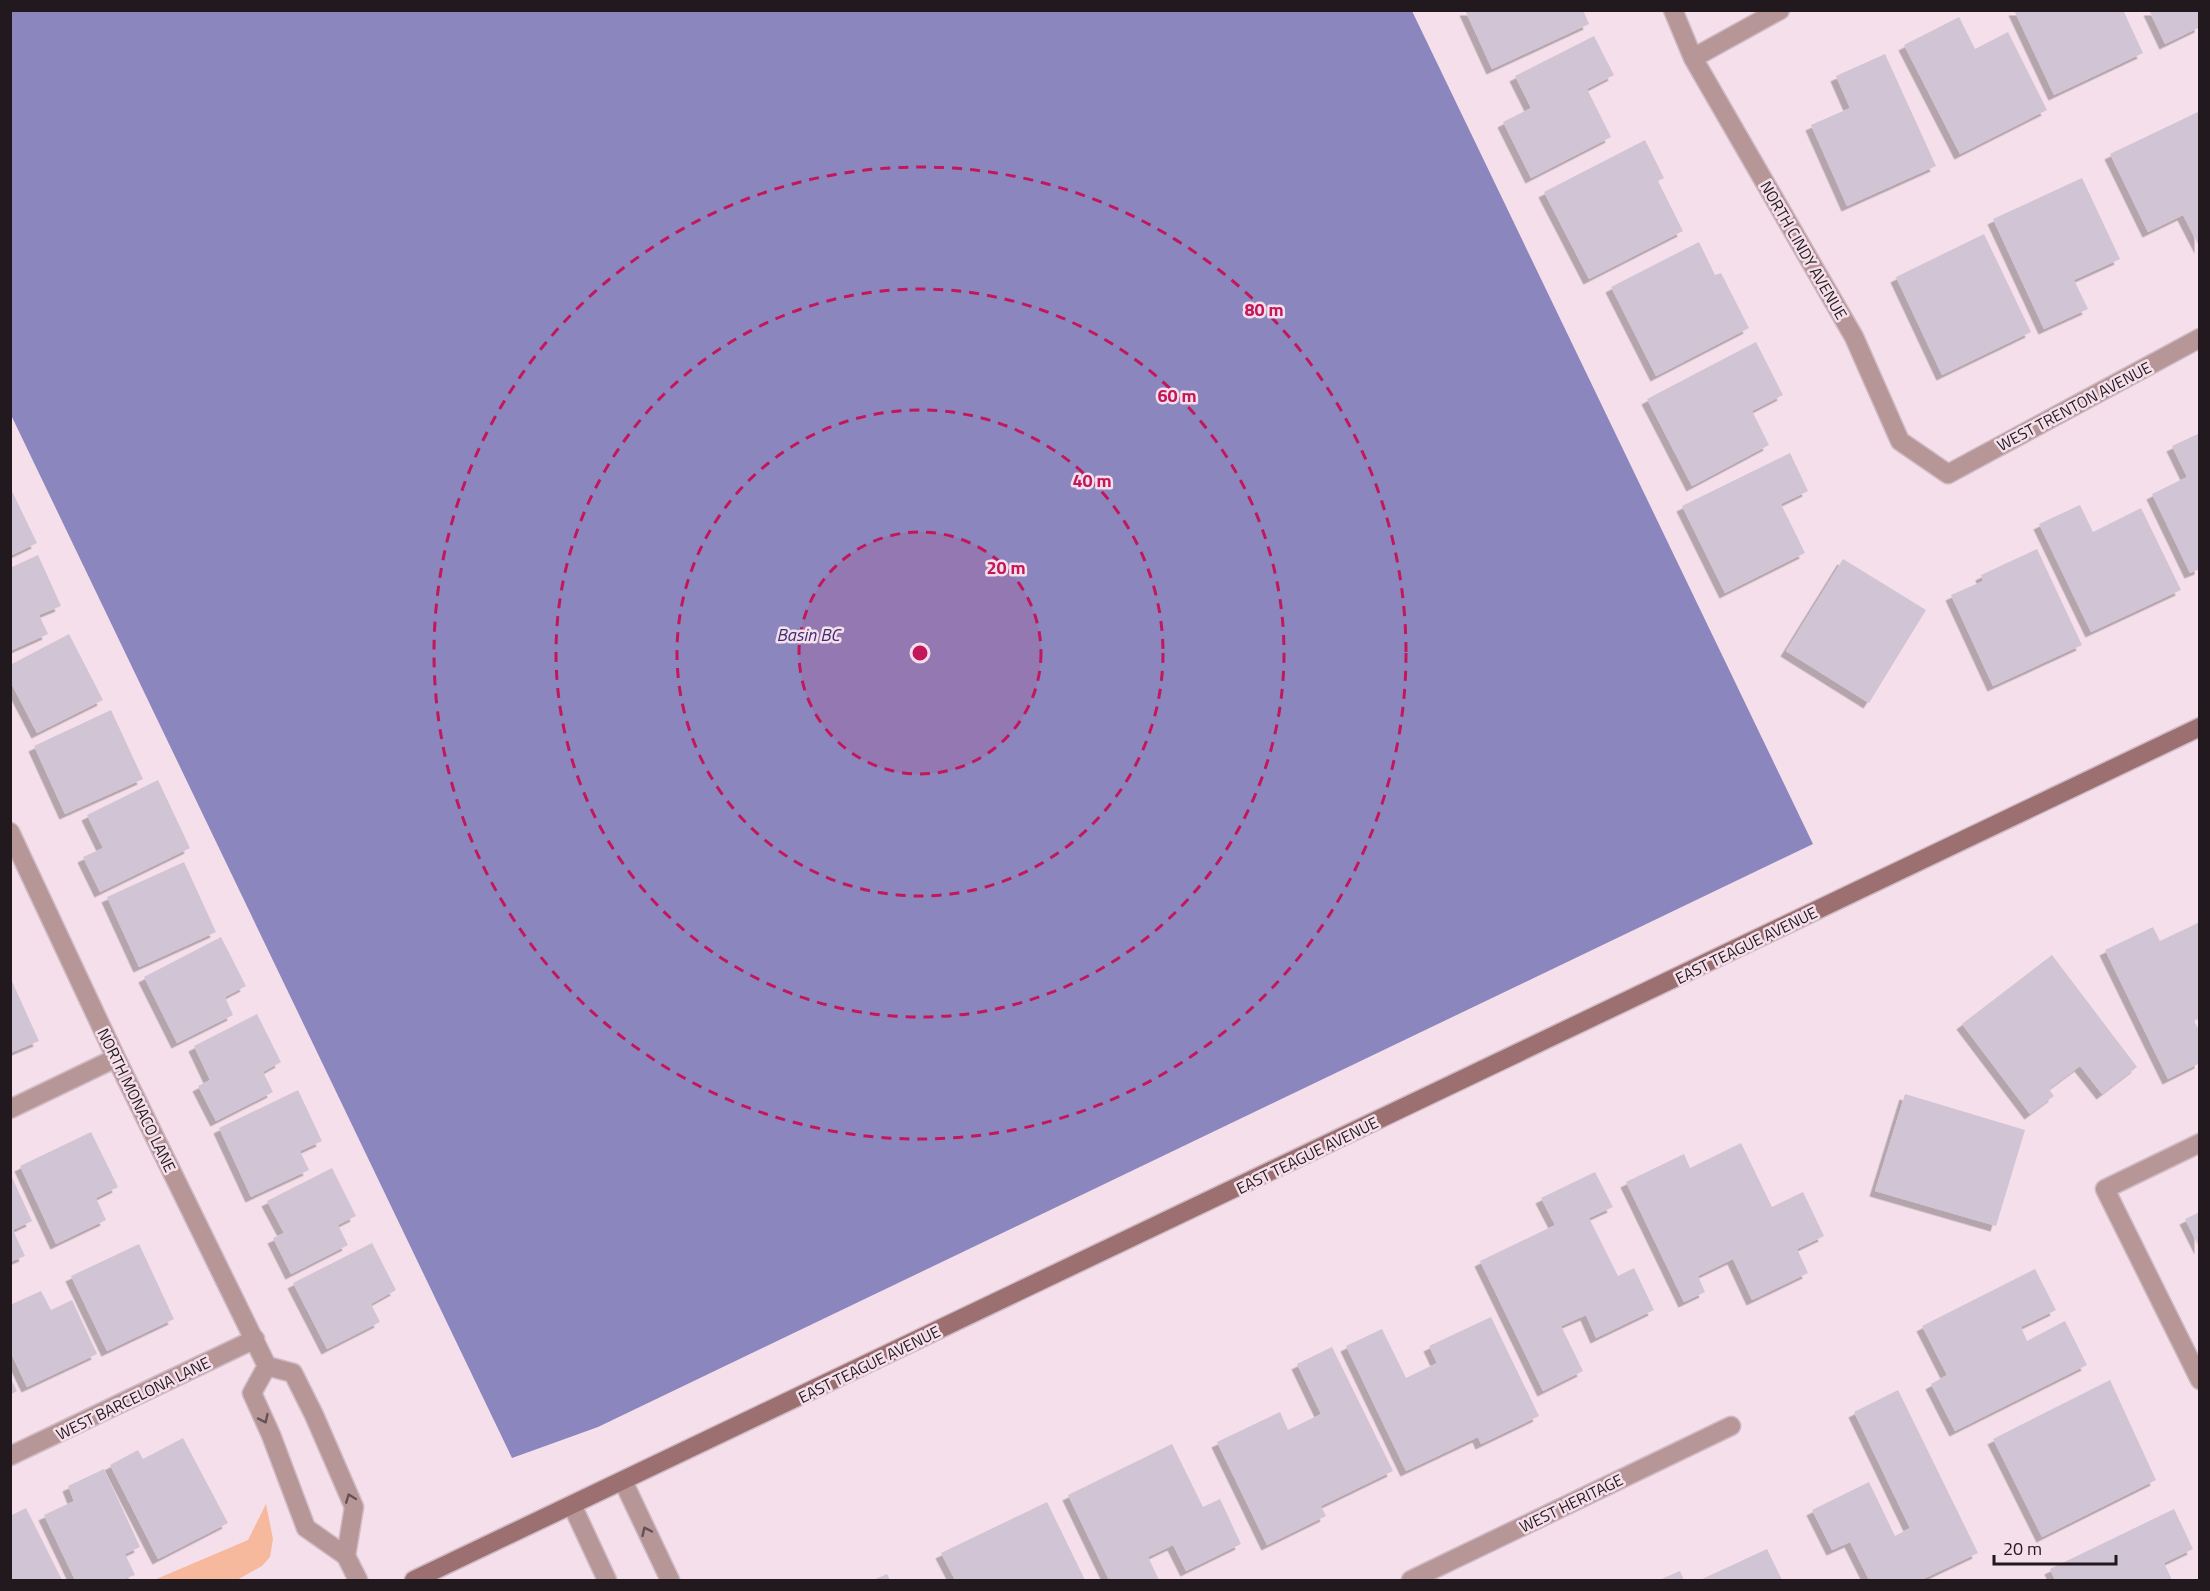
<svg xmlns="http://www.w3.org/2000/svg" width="2210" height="1591" font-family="'Titillium Web',sans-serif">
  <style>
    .green { fill: #f6b99d }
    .water { fill: #8c86bf }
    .building { fill: #d1c4d5; filter: url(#shadow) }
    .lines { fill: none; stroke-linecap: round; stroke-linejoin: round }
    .street-casing { stroke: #cfbbc5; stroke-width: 21 }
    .secondary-casing { stroke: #cfbbc5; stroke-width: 21 }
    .street { stroke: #b69697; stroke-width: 18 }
    .secondary { stroke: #9c6f71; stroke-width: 18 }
    .oneway { stroke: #645154 }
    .ring { fill: none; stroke: #c2185b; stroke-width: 3; stroke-dasharray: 10 8 }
    .labels { text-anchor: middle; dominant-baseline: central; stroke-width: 5; stroke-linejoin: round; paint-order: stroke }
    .street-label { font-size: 16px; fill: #21191d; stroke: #f5dfea }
    .water-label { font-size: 18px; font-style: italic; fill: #3b2d73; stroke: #f5dfea }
    .centre { fill: #c2185b; stroke: #f5dfea; stroke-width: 3 }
    .ring-label { font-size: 18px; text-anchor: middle; font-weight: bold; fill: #c2185b; stroke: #f5dfea; stroke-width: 5; stroke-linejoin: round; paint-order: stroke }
  </style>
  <defs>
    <filter id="shadow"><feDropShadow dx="-5.5" dy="5.5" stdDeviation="0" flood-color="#0004"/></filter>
  </defs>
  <rect width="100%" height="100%" fill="#f5dfea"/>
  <path class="green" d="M266,1504L273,1539L270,1557L262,1566L237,1580H154L248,1540Z"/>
  <path class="water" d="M11,10L1412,11L1813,844L598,1427L512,1458L11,415Z"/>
  <path class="building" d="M1465,10H1583L1589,24L1492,69Z
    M2014,10H2123L2143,53L2054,95Z
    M2149,10H2200V27L2165,44Z
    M1959,17L1975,49L2008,32L2047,110L1960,154L1904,45Z
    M1594,36L1614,75L1587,89L1611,137L1531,178L1503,122L1531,108L1515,76Z
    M1885,54L1936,166L1847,206L1811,125L1850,108L1836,76Z
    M2200,111V248L2183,215L2148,232L2110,154Z
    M1645,140L1664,178L1658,181L1683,231L1589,279L1544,192Z
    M2082,178L2120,259L2074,280L2088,309L2044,329L1993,219Z
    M1984,234L2031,332L1942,375L1896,277Z
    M1699,242L1715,275L1721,273L1749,328L1656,376L1611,287Z
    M1756,342L1783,395L1752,411L1769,445L1692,486L1647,399Z
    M2200,433V569L2190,573L2152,494L2187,477L2172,446Z
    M1790,453L1808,491L1781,504L1805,553L1725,593L1682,506Z
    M10,487L37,543L10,556Z
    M2080,505L2093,532L2141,508L2181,590L2091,632L2039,524Z
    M2037,549L2082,645L1993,686L1951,595L1983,581L1981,575Z
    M38,555L61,606L39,615L48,634L10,651V568Z
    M1843,559L1926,610L1869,703L1786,651Z
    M69,634L103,700L37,733L10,681V665Z
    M111,710L143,779L65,814L34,746Z
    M158,780L190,848L100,892L83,857L103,848L87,815Z
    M184,862L216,932L139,967L107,897Z
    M2200,922V1018L2194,1021L2200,1032V1063L2168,1079L2105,950L2153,927L2160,941Z
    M221,937L246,986L225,997L233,1015L177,1043L144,977Z
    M2052,955L2137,1067L2102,1094L2080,1066L2049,1089L2054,1096L2030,1114L1962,1024Z
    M10,977L39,1041L10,1053Z
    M257,1014L281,1062L263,1072L273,1092L216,1121L198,1086L210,1080L194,1046Z
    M298,1090L322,1141L300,1151L309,1170L251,1197L219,1128Z
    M1905,1094L2025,1130L1996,1226L1875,1191Z
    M91,1132L118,1187L96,1198L106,1220L56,1244L20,1166Z
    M1741,1143L1772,1207L1803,1192L1824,1236L1797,1249L1808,1273L1752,1300L1733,1259L1698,1276L1705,1292L1684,1302L1626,1182L1684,1154L1690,1168Z
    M332,1168L356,1216L338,1225L348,1245L291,1274L273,1238L284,1233L267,1201Z
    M1595,1172L1613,1207L1589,1218L1618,1276L1634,1268L1654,1310L1596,1338L1586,1315L1561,1326L1583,1371L1543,1391L1480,1261L1555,1225L1541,1198Z
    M10,1173L32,1221L13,1230L25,1256L10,1262Z
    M2200,1212V1249L2185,1219Z
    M372,1243L396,1290L371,1304L380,1322L327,1349L293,1283Z
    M139,1244L174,1319L107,1351L71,1276Z
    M2035,1269L2056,1310L2021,1327L2027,1341L2065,1321L2087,1365L1955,1431L1931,1384L1947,1375L1922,1326Z
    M41,1291L51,1310L72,1300L97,1354L27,1387L10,1351V1305Z
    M1491,1317L1539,1416L1481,1444L1478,1437L1406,1471L1346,1346L1382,1329L1406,1378L1437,1363L1429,1346Z
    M1332,1347L1393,1471L1321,1506L1326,1516L1267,1545L1217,1442L1280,1412L1288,1430L1321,1414L1297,1364Z
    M10,1377L17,1391L10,1395Z
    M2110,1380L2156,1480L2042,1537L1993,1439Z
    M1898,1390L1978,1553L1921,1580H1869L1850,1542L1832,1550L1812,1510L1869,1482L1895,1536L1910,1528L1854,1412Z
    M183,1438L228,1523L158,1559L110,1465L138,1450L143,1459Z
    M1172,1444L1203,1507L1220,1499L1241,1544L1186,1571L1173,1545L1148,1557L1159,1580H1109L1068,1495Z
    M104,1469L140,1547L125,1554L135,1575L122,1580H75L44,1515L74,1501L68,1486Z
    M1047,1502L1085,1580H955L941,1553Z
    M26,1508L62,1580H10V1516Z
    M2174,1509L2193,1549L2164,1563L2172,1580H2055L2050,1569Z
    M1767,1549L1782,1580H1700Z
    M1680,1571L1684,1580H1659Z
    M887,1574L890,1580H873Z"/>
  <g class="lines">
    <g class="street-casing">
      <path id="street" d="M1673,10L1693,58L1854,337L1900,441L1948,474L2200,338
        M1693,58L1780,10
        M10,832L116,1058L267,1366
        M10,1109L116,1058
        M2200,1143L2105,1189L2200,1380
        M267,1366L252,1393L271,1435L306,1528L346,1556L358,1580
        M267,1366L293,1373L314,1415L354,1507L346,1556
        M10,1456L255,1339
        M623,1481L670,1580
        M572,1505L607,1580
        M1411,1580L1731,1426"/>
    </g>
    <g class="secondary-casing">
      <path id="secondary" d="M414,1580L2200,727"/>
    </g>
    <use href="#street" class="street"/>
    <use href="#secondary" class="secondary"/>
  </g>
  <defs><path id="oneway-chevron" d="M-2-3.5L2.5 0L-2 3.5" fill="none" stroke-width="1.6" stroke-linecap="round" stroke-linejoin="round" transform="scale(1.5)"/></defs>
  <g class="oneway">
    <use href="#oneway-chevron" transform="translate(264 1419) rotate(65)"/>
    <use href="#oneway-chevron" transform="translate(350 1498) rotate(-111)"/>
    <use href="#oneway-chevron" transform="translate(646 1531) rotate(-115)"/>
  </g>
  <circle cx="920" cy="653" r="121" fill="#c2185b" fill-opacity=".12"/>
  <g class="ring">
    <circle cx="920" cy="653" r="121"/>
    <circle cx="920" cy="653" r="243"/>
    <circle cx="920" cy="653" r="364"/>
    <circle cx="920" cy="653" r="486"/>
  </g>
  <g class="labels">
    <g class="street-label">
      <text transform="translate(1804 250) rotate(60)">NORTH CINDY AVENUE</text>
      <text transform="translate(2074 406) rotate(-28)">WEST TRENTON AVENUE</text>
      <text transform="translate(1746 945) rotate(-26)">EAST TEAGUE AVENUE</text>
      <text transform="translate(137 1100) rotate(64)">NORTH MONACO LANE</text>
      <text transform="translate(1307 1155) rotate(-26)">EAST TEAGUE AVENUE</text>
      <text transform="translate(869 1364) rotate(-26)">EAST TEAGUE AVENUE</text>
      <text transform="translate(133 1398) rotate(-26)">WEST BARCELONA LANE</text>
      <text transform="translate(1571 1503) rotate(-26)">WEST HERITAGE</text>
    </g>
    <g class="water-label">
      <text x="808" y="634">Basin BC</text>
    </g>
  </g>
  <circle cx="920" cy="653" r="9" class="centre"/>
  <g class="ring-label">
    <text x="1264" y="316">80 m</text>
    <text x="1177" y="402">60 m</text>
    <text x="1092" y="487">40 m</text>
    <text x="1006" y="574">20 m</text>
  </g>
  <rect width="2210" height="1591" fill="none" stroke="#21191d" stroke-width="24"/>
  <path d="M1994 1555v9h122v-9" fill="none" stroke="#21191d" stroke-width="3"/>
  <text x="2003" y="1555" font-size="18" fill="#21191d" stroke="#f5dfea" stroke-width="4.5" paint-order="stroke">20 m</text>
</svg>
